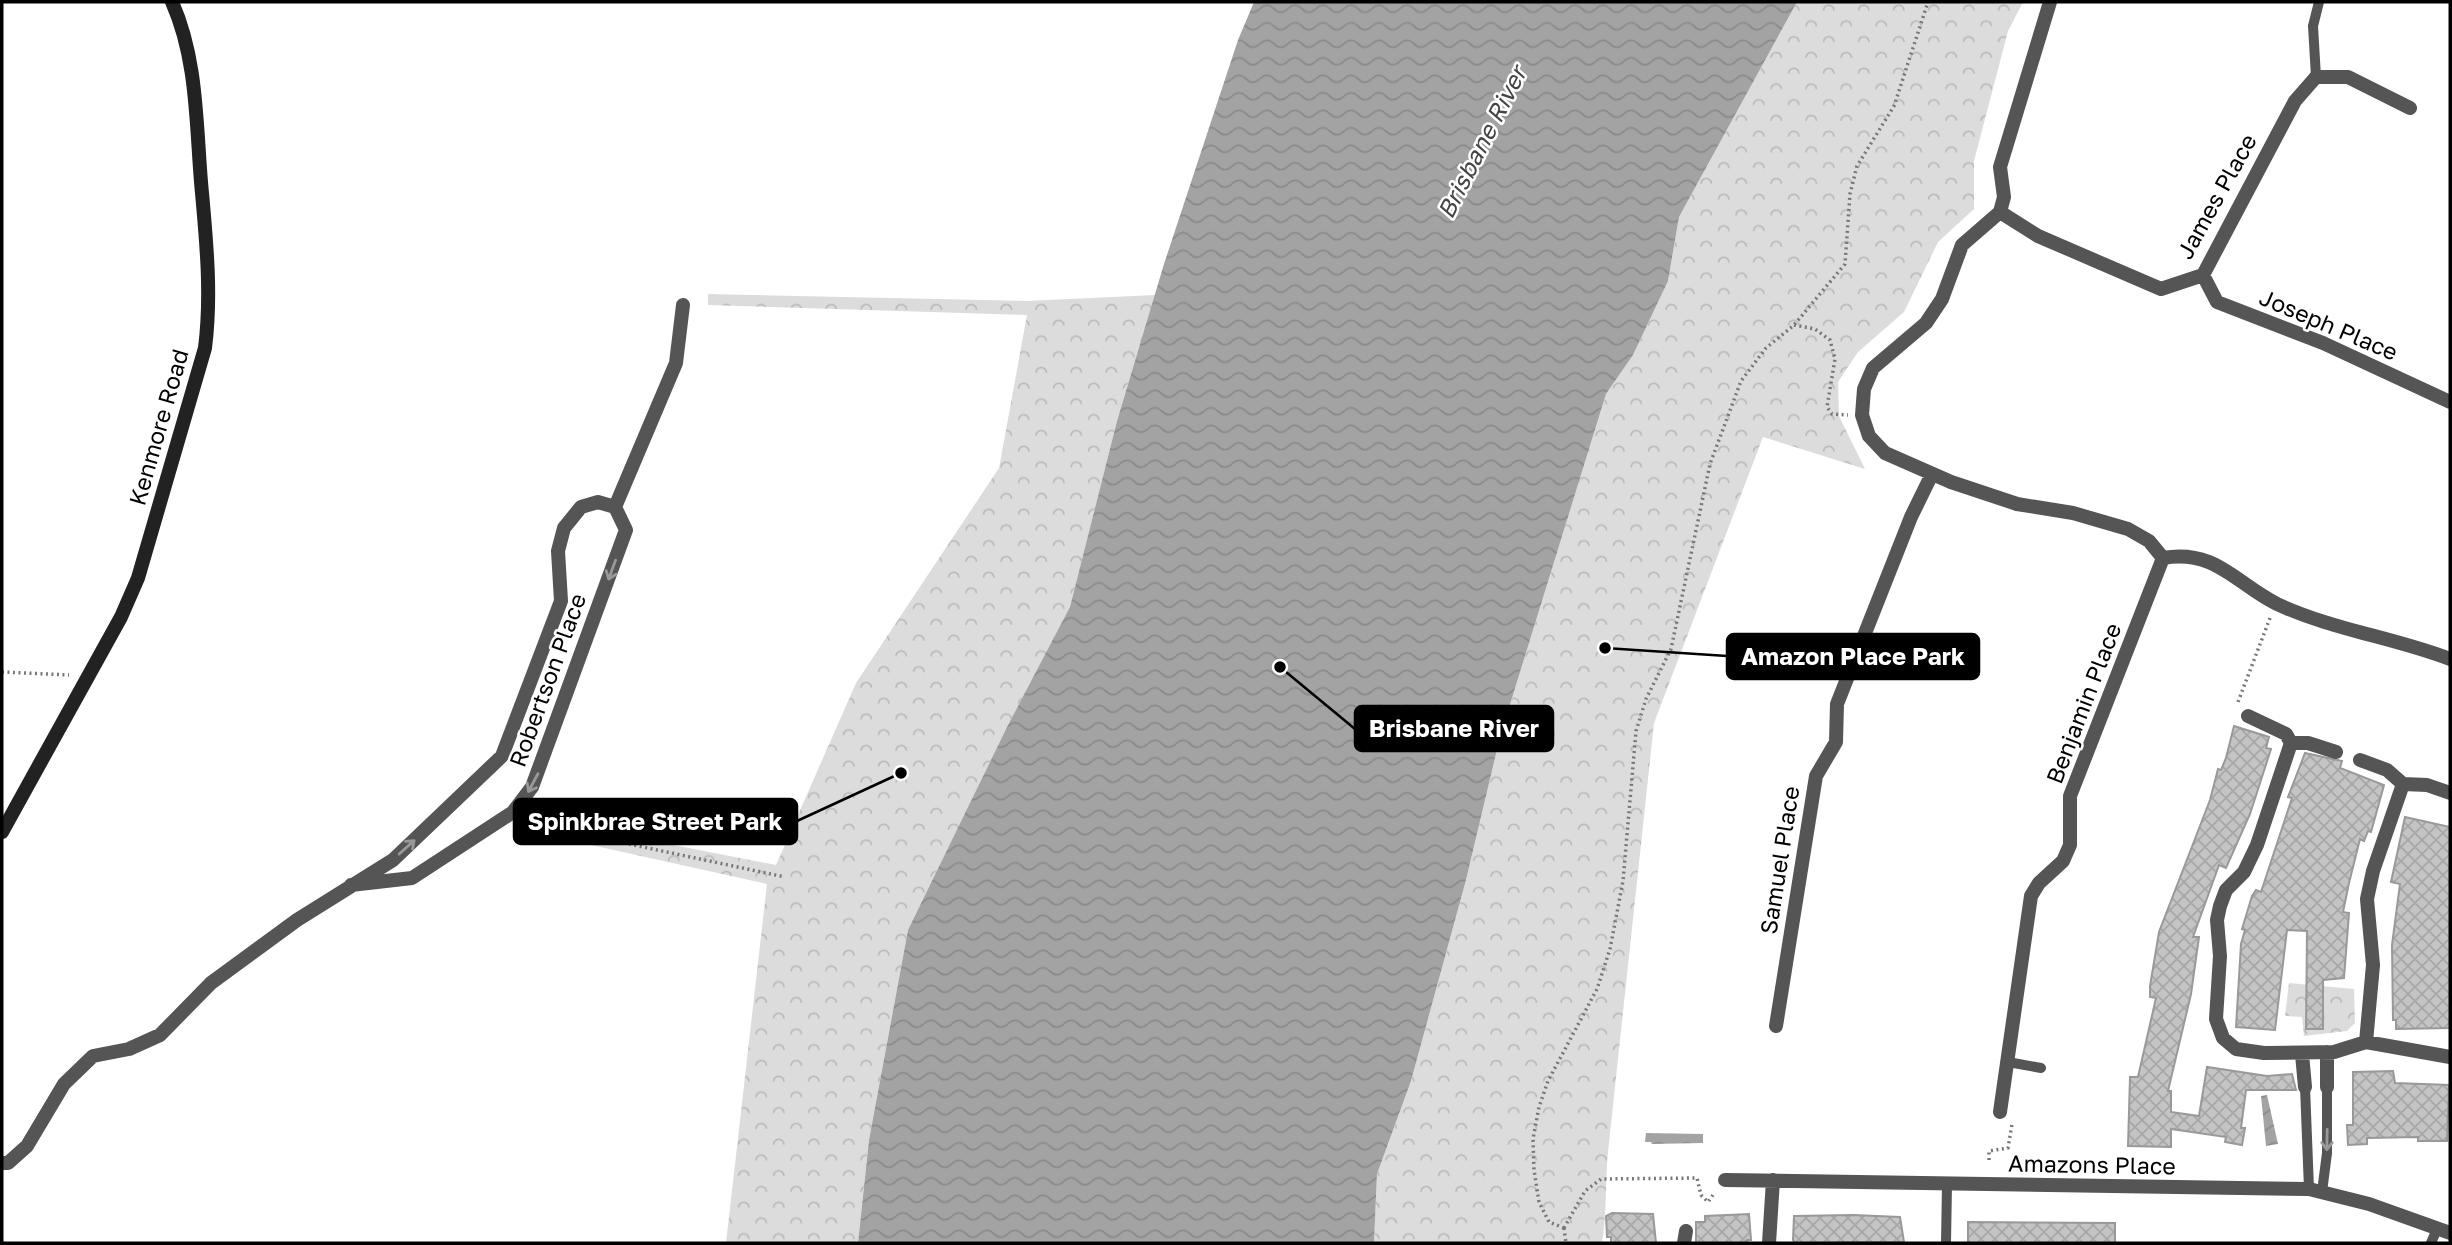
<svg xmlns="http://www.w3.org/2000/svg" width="2452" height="1245" font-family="'Golos Text',sans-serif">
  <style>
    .park { fill: url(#park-crowns) }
    .water { fill: url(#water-waves) }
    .building { fill: url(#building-cross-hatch); stroke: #999; stroke-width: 2 }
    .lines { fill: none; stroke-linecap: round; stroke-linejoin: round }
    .path { stroke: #777; stroke-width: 3.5; stroke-dasharray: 2 3.5; stroke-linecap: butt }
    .lane { stroke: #555; stroke-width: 10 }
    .street { stroke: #555; stroke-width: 14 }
    .secondary { stroke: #222; stroke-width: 14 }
    .oneway { stroke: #999 }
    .labels { text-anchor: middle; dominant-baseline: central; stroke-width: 5; stroke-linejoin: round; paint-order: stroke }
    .street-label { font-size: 23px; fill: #000; stroke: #fff }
    .water-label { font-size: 24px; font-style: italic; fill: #444; stroke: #fff }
    .leader { fill: none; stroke: #000; stroke-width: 2.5 }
    .callout-dot { fill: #000; stroke: #fff; stroke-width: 2.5 }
    .callout { fill: #000; stroke: #000; stroke-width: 2.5 }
    .callout-label { font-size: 24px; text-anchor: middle; font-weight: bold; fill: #fff }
  </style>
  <defs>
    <pattern id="park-crowns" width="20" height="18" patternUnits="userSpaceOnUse" patternTransform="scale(1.75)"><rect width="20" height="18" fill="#dcdcdc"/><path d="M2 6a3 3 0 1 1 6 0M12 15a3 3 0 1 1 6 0" fill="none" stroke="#bbb"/></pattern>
    <pattern id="water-waves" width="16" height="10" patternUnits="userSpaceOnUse" patternTransform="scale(1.75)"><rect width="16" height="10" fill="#a3a3a3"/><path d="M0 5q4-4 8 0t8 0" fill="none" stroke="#8b8b8b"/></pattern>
    <pattern id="building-cross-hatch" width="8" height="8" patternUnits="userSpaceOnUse" patternTransform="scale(1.75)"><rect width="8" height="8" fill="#c4c4c4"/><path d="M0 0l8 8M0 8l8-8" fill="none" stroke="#a7a7a7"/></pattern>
  </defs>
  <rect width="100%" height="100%" fill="#fff"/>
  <path class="park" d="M1797,2H2023L2008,31L1974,161V209L1938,242L1904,312L1858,352L1838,382L1839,416L1865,469L1763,437L1654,723L1608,1152C1605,1183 1607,1212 1602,1243H1374L1377,1174L1411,1081L1466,880L1500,737L1606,394L1633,355L1668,281L1679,217Z
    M708,294L1027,301L1155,295L1117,421L1070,608L1007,727L908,930L869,1140L858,1243H726L767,884L537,833L541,819L776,865L856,683L999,468L1027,315L708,305Z
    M2289,983L2354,989L2355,1023L2347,1031L2304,1036L2302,1017L2285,1016Z"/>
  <path class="water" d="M1254,2H1797L1679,217L1668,281L1633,355L1606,394L1500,737L1466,880L1411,1081L1377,1174L1374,1243H858L869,1140L908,930L1007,727L1070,607L1117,421L1164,264L1238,40Z
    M2267,1095L2278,1144L2266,1146L2261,1096Z
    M1646,1133L1703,1134V1143L1652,1144L1651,1142H1645Z"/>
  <path class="building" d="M2234,726L2269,737L2266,748L2271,749L2250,814L2226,868L2219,865L2193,937H2199L2191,994L2168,1091H2171V1112L2199,1116L2207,1067L2267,1076L2292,1074L2296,1090H2246L2241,1128H2245L2242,1145L2225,1142L2226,1137L2171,1129V1147L2128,1146L2130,1077H2138L2156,998L2150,997V986L2159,932L2210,800L2218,769L2221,770L2226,758Z
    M2305,753L2342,761L2340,768L2384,785L2371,832L2368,831L2364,841L2360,839L2349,883L2343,912L2349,913L2344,978L2323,980V1029H2306L2307,931L2287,930L2275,1030L2236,1027L2241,944L2245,930L2242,929L2252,896L2256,890L2261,892L2292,798L2288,797Z
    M2405,817L2450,827V1028L2396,1029V1020H2393L2392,945L2400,884L2391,882Z
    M2393,1071L2395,1083L2449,1085L2447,1141H2418V1137L2367,1138V1144L2348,1145L2347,1125H2353V1072Z
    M1612,1213L1653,1214L1656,1243H1611V1237H1607L1606,1216Z
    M1749,1214L1751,1240H1747V1243H1696V1222H1705V1216Z
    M1853,1215L1900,1217L1904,1242L1795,1243L1793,1240L1794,1216Z
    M1968,1222L2115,1223V1243H1968Z"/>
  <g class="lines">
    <path class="path" d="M1794,325L1815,329L1830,340L1835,359L1827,407L1832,414L1848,415
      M2,672L69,675
      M2238,702L2270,618
      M528,819L539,825L785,877
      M1989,1160V1151L2008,1148L2012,1124
      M1564,1228L1549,1222L1539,1202L1534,1170L1533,1139L1539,1107L1548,1081L1597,989L1610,949L1623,881L1636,731L1646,699L1671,649L1710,464L1741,381L1766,348L1794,325L1845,264L1850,194L1857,166L1894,106L1928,2
      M1564,1228L1585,1191L1601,1179L1697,1178L1701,1195L1708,1202L1715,1192
      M1564,1228L1566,1243"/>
    <path class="lane" d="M2316,77L2313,26L2319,2
      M2008,1062L2041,1068
      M2305,1087L2309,1189
      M2322,1192L2327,1153V1087
      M1946,1243L1947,1184
      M2431,1243L2437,1229"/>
    <path class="street" d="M2050,2L2000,167L2004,197L2000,212L1962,245L1942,299L1926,323L1873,368L1864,389L1862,415L1869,436L1885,453L1951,482L2017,504L2073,513L2128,529L2149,541L2163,558C2216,549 2235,583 2277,604C2333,630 2393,637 2450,659
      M2000,212L2038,236L2161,289L2203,275L2295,101L2316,77H2348L2410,108
      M2203,275L2217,302L2323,343L2450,402
      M615,507L676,363L683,305
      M2248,716L2286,734L2291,743H2308L2336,752
      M2291,743L2257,845L2244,872L2226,890L2220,906L2217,920L2220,956L2216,1019L2223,1038L2236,1049L2264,1053L2334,1052L2366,1042L2450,1057
      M2360,760L2387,770L2403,784L2427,785L2450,793
      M1776,1026L1816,776L1836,742L1837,704L1911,517L1932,474
      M2366,1042L2373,965L2367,899L2373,871L2403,784
      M2327,1052V1087
      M2302,1054L2305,1087
      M2000,1112L2031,896L2039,883L2063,861L2070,845V796L2163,558
      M2,1163H8L27,1146L64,1084L93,1056L129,1049L160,1035L211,983L297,920L393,860L502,756L561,601L558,551L564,528L581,507L598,502L615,507L626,530L532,787L513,812L412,878L351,885
      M1725,1180L2309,1189L2369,1204L2450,1233
      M1684,1243L1686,1231
      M1769,1243L1773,1180"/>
    <path class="secondary" d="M2,832L121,617L138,578L205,348C212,293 206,238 201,182C196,121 197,58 172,2"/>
  </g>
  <defs><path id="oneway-shaft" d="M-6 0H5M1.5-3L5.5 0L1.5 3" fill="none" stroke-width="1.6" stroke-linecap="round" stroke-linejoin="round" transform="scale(1.75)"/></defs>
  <g class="oneway">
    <use href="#oneway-shaft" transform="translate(612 570) rotate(110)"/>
    <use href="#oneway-shaft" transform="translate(533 783) rotate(118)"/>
    <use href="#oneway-shaft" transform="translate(407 847) rotate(-42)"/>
    <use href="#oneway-shaft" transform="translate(2327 1140) rotate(91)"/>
  </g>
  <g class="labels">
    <g class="street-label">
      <text transform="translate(2216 196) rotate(-61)">James Place</text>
      <text transform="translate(2329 324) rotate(23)">Joseph Place</text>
      <text transform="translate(158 427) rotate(-74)">Kenmore Road</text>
      <text transform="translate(547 680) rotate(-70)">Robertson Place</text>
      <text transform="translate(2083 703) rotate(-69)">Benjamin Place</text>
      <text transform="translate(1779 860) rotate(-81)">Samuel Place</text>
      <text transform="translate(2092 1164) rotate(1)">Amazons Place</text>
    </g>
    <g class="water-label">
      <text transform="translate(1481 142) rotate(-63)">Brisbane River</text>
    </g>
  </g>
  <path class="leader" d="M1605 648L1727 656M1280 667L1355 729M901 773L797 821"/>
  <g class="callout-dot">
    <circle cx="1605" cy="648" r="7"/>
    <circle cx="1280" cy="667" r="7"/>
    <circle cx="901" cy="773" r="7"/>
  </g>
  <g class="callout">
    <rect x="1727" y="634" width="252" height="45" rx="7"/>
    <rect x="1355" y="706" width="198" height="45" rx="7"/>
    <rect x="514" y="799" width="283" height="45" rx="7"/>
  </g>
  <g class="callout-label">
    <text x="1853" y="665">Amazon Place Park</text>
    <text x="1454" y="737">Brisbane River</text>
    <text x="655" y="830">Spinkbrae Street Park</text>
  </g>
  <rect width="2452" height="1245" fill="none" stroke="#000000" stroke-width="7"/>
</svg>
